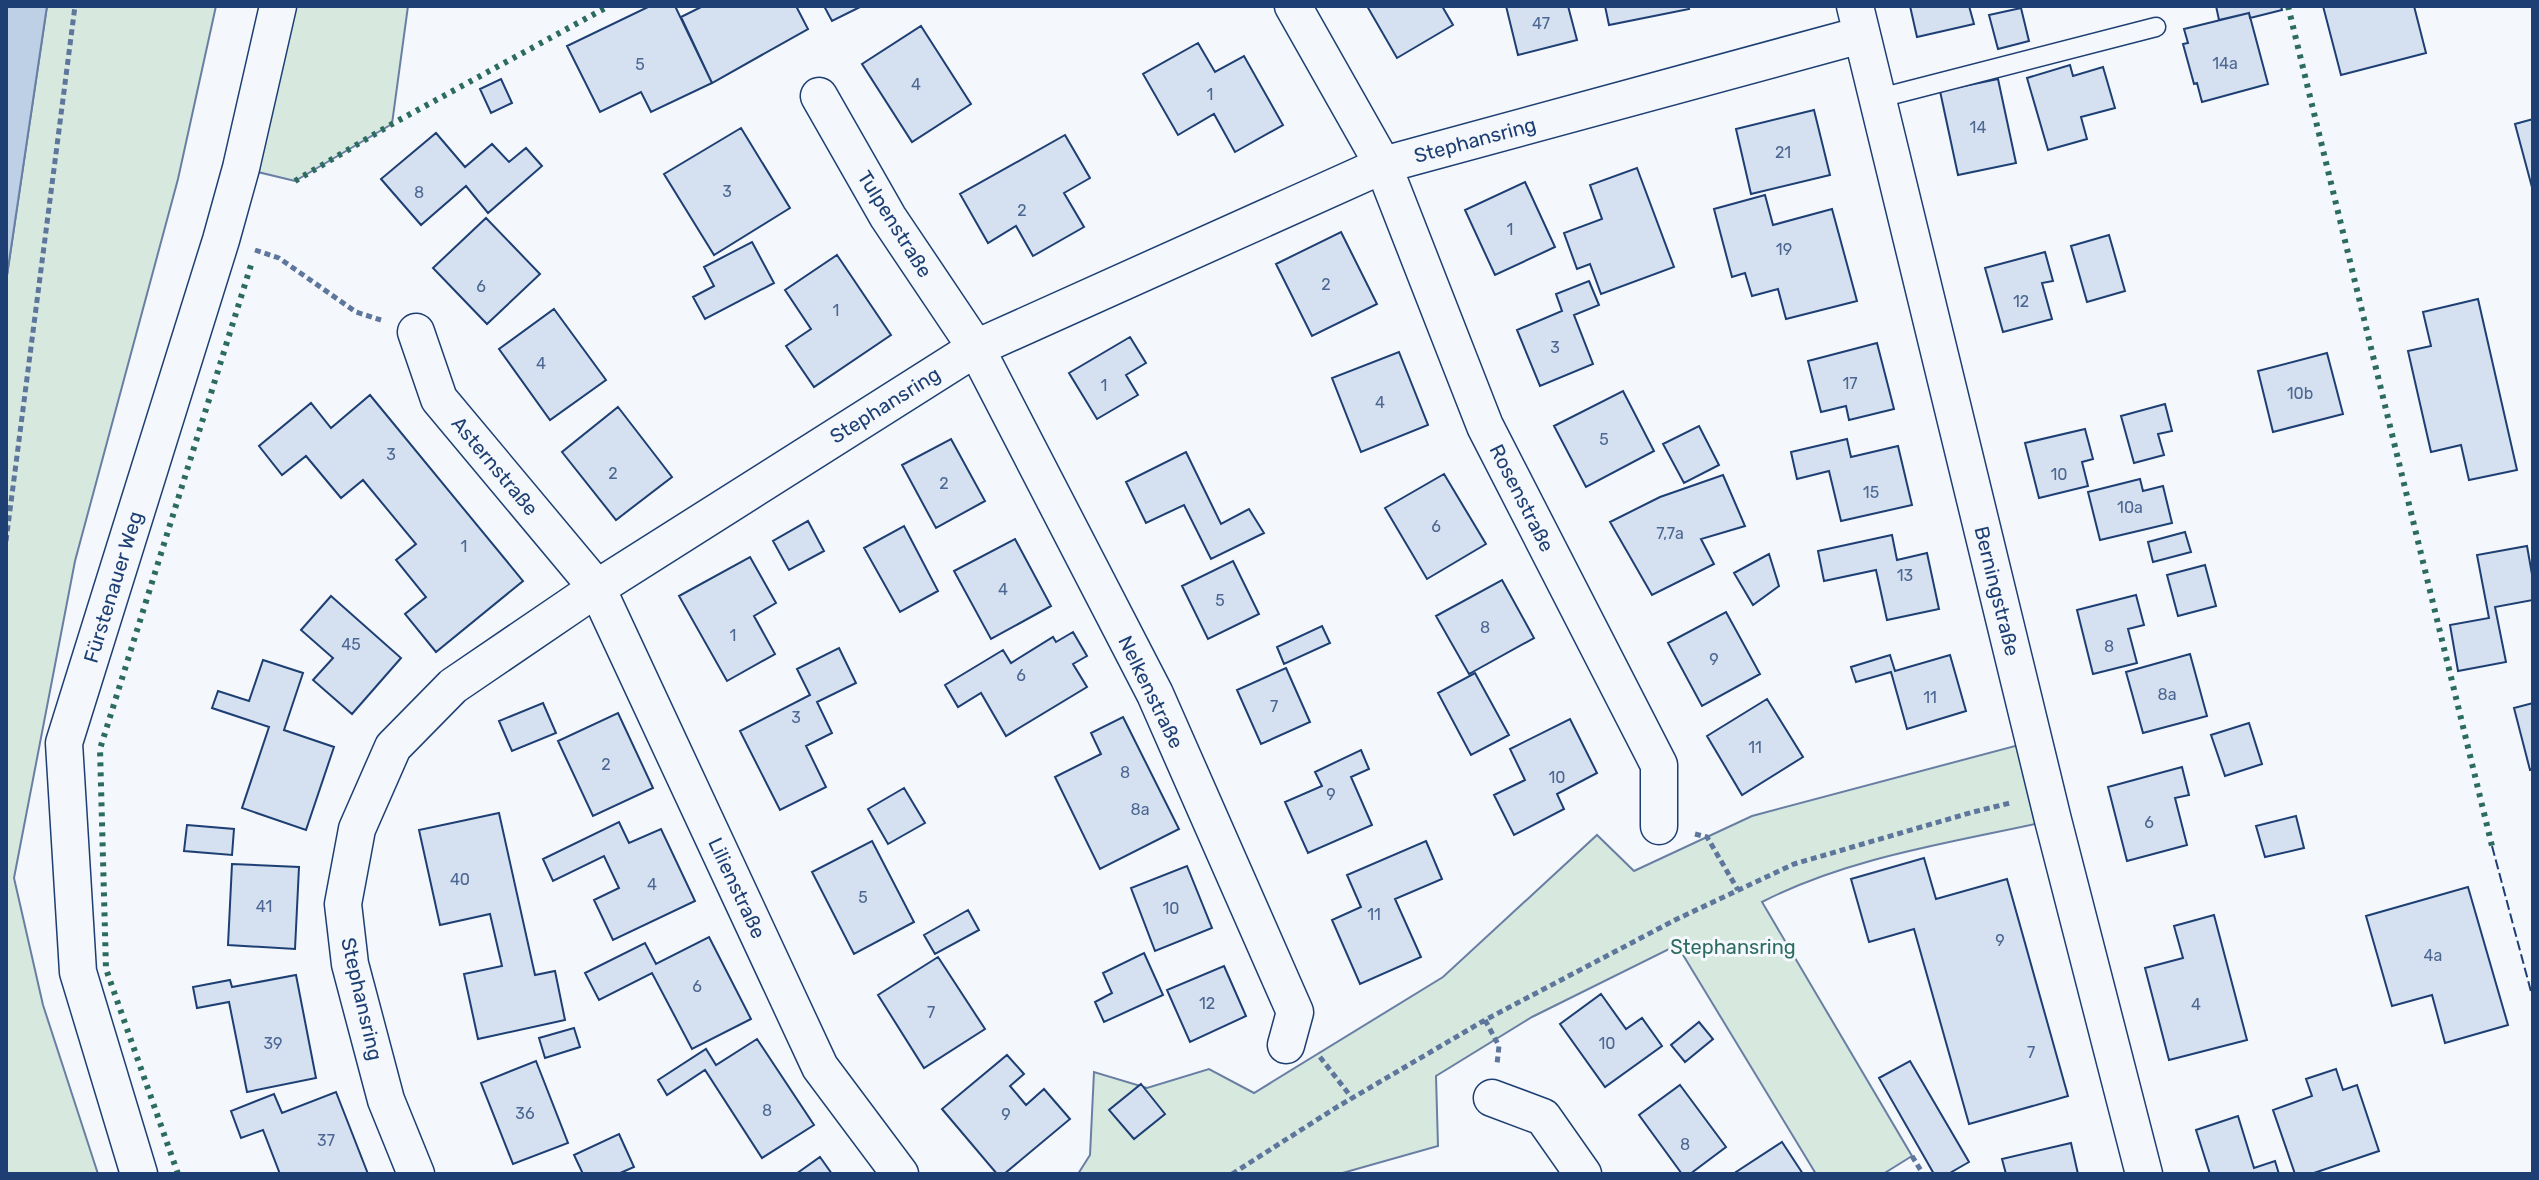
<svg xmlns="http://www.w3.org/2000/svg" width="2539" height="1180" font-family="Rubik,sans-serif">
  <style>
    .green { fill: #d7e8df; stroke: #687fa3; stroke-width: 2 }
    .water { fill: #bed0e5; stroke: #687fa3; stroke-width: 2 }
    .building { fill: #d5e0f0; stroke: #1d3f73; stroke-width: 2 }
    .lines { fill: none; stroke-linecap: round; stroke-linejoin: round }
    .lane-casing { stroke: #1d3f73; stroke-width: 21 }
    .street-casing { stroke: #1d3f73; stroke-width: 39 }
    .path { stroke: #5e769c; stroke-width: 5; stroke-dasharray: 6 4; stroke-linecap: butt }
    .lane { stroke: #f4f7fb; stroke-width: 18 }
    .street { stroke: #f4f7fb; stroke-width: 36 }
    .hedge { stroke: #2c6c60; stroke-width: 6; stroke-dasharray: 4 6; stroke-linecap: butt }
    .fence { stroke: #1d3f73; stroke-width: 2; stroke-dasharray: 10 4; stroke-linecap: butt }
    .labels { text-anchor: middle; dominant-baseline: central; stroke-width: 6; stroke-linejoin: round; paint-order: stroke }
    .number-label { font-size: 16px; fill: #4b6792 }
    .street-label { font-size: 20px; fill: #1d3f73; stroke: #f4f7fb }
    .park-label { font-size: 20px; fill: #2c6c60; stroke: #f4f7fb }
  </style>
  <rect width="100%" height="100%" fill="#f4f7fb"/>
  <path class="green" d="M47,6H216L178,179L75,561L14,878L43,1005L98,1174H6V282Z
    M278,6H408L392,124L295,181L241,168Z
    M2034,741L2053,820C1956,842 1851,856 1762,902L1912,1156L1883,1174H1816L1677,945L1532,1017L1436,1076L1438,1146L1339,1174H1078L1090,1155L1094,1072L1147,1088L1209,1069L1254,1093L1443,977L1597,835L1634,871L1752,816Z"/>
  <path class="water" d="M6,6H47L6,282Z"/>
  <path class="building" d="M650,6H675L712,83L651,112L641,92L600,112L567,46Z
    M703,6H796L808,29L712,83L681,17Z
    M824,6H862L832,21Z
    M1367,6H1442L1453,25L1397,58Z
    M1506,6H1568L1577,40L1518,55Z
    M1605,6H1688L1689,9L1609,25Z
    M1910,6H1969L1974,24L1917,37Z
    M2216,6H2281L2282,10L2250,18L2249,13L2219,20Z
    M2323,6H2414L2426,53L2341,75Z
    M2021,8L2029,41L1998,49L1989,15Z
    M2249,13L2268,84L2202,102L2197,83L2194,84L2183,44L2188,43L2184,29Z
    M921,26L971,104L912,142L862,64Z
    M1198,43L1215,72L1244,56L1283,125L1235,152L1214,114L1178,135L1143,74Z
    M2070,65L2073,76L2103,67L2115,108L2081,117L2087,139L2048,150L2027,78Z
    M501,79L512,103L491,113L480,89Z
    M1998,79L2016,163L1958,175L1940,91Z
    M1814,110L1830,175L1751,194L1736,129Z
    M2533,119V191L2515,124Z
    M741,128L790,208L714,255L664,174Z
    M436,133L465,167L492,144L509,162L526,148L542,166L488,213L466,186L421,225L381,179Z
    M1065,135L1090,178L1064,193L1084,227L1033,256L1016,226L988,243L960,194Z
    M1637,168L1674,267L1601,294L1590,264L1577,269L1564,233L1602,219L1590,185Z
    M1525,182L1555,247L1495,275L1465,210Z
    M1765,195L1773,225L1832,209L1857,301L1786,319L1778,289L1752,296L1745,273L1732,277L1714,209Z
    M486,218L540,274L487,324L433,268Z
    M1341,232L1377,304L1312,336L1276,264Z
    M2109,235L2125,291L2087,302L2071,246Z
    M752,242L774,283L705,319L693,297L714,286L704,267Z
    M2045,252L2053,281L2042,283L2052,319L2003,332L1985,268Z
    M837,255L891,335L814,387L786,346L811,329L785,290Z
    M1589,281L1599,305L1574,315L1593,364L1540,386L1517,330L1562,311L1556,294Z
    M2478,299L2517,470L2469,480L2461,445L2431,452L2408,351L2431,346L2423,312Z
    M554,309L606,380L550,420L499,349Z
    M1130,337L1146,363L1126,375L1138,395L1097,419L1069,373Z
    M1877,343L1894,409L1849,420L1846,406L1821,412L1808,361Z
    M1399,352L1428,425L1361,452L1332,378Z
    M2327,353L2343,414L2273,432L2258,371Z
    M1623,391L1654,451L1586,487L1554,426Z
    M370,395L523,581L436,652L405,614L426,597L396,560L416,544L363,480L341,498L306,456L282,475L259,446L311,403L331,428Z
    M2165,404L2172,431L2158,434L2164,455L2134,463L2121,416Z
    M618,407L672,477L616,520L562,452Z
    M1699,426L1719,465L1684,483L1663,444Z
    M2085,429L2093,459L2082,462L2088,486L2039,498L2025,443Z
    M951,439L985,501L936,528L902,465Z
    M1847,439L1851,457L1898,446L1912,505L1841,521L1829,471L1797,479L1791,452Z
    M1186,452L1221,524L1249,509L1264,533L1211,559L1184,505L1146,523L1126,482Z
    M1444,474L1486,544L1427,579L1385,508Z
    M1723,475L1745,526L1701,539L1714,564L1652,595L1610,522L1660,497Z
    M2140,479L2143,491L2163,486L2172,523L2100,540L2088,492Z
    M808,521L824,551L789,570L773,541Z
    M904,526L938,591L900,612L864,548Z
    M2185,532L2191,552L2153,562L2148,542Z
    M1892,535L1897,560L1927,553L1939,609L1887,620L1876,570L1824,581L1818,551Z
    M1015,539L1051,606L991,639L954,571Z
    M2527,546L2533,580V600L2495,607L2506,662L2458,671L2450,625L2489,618L2477,555Z
    M1769,554L1779,586L1753,605L1734,573Z
    M750,557L776,603L754,616L775,654L727,681L679,596Z
    M1233,561L1259,614L1208,639L1182,586Z
    M2205,565L2216,606L2178,616L2167,575Z
    M1502,580L1534,638L1469,674L1436,616Z
    M2136,595L2144,625L2128,629L2137,663L2093,674L2077,610Z
    M331,596L401,658L352,714L313,680L333,658L301,630Z
    M1726,612L1760,674L1702,706L1668,643Z
    M1322,626L1330,643L1284,664L1277,647Z
    M1073,632L1087,656L1073,664L1087,687L1006,736L981,693L958,707L945,685L1003,650L1011,663L1053,637L1056,642Z
    M839,648L856,683L817,702L832,733L806,746L826,787L780,810L740,731L810,695L797,669Z
    M2190,654L2207,716L2143,733L2126,672Z
    M1890,655L1895,671L1950,655L1966,711L1907,729L1891,672L1856,682L1851,667Z
    M263,660L303,673L284,730L334,747L306,830L242,808L269,727L212,708L218,691L249,701Z
    M1286,668L1310,722L1261,744L1237,690Z
    M1475,673L1509,735L1471,755L1438,693Z
    M1767,699L1803,757L1742,795L1707,736Z
    M543,703L556,733L512,751L499,721Z
    M2533,703V769L2530,770L2514,708Z
    M618,713L653,788L593,816L558,741Z
    M1123,717L1179,829L1100,869L1055,777L1101,754L1091,733Z
    M1570,719L1597,773L1557,794L1564,809L1514,835L1494,795L1525,780L1510,749Z
    M2249,723L2262,764L2225,776L2211,735Z
    M1361,750L1369,769L1351,777L1372,825L1308,853L1285,802L1322,786L1315,772Z
    M2182,767L2189,795L2175,798L2187,845L2127,861L2108,787Z
    M904,788L925,823L888,844L868,809Z
    M499,813L535,975L555,971L565,1020L478,1039L464,974L502,966L490,914L440,925L419,830Z
    M2296,816L2304,848L2265,857L2256,826Z
    M619,822L629,843L661,829L695,901L613,940L594,900L619,888L604,856L553,881L543,859Z
    M187,825L234,829L232,855L184,851Z
    M872,841L914,922L854,954L812,872Z
    M1426,841L1442,879L1395,899L1421,957L1360,984L1332,920L1361,907L1347,875Z
    M1924,858L1936,899L2007,879L2068,1096L1969,1124L1914,929L1869,942L1851,879Z
    M232,864L299,867L295,949L228,945Z
    M1187,866L1212,928L1155,951L1131,888Z
    M2468,887L2508,1025L2445,1043L2432,995L2392,1006L2366,916Z
    M968,910L979,930L935,954L924,935Z
    M2214,915L2247,1040L2169,1060L2145,968L2183,958L2174,926Z
    M709,937L751,1019L692,1049L652,973L599,1000L585,973L645,943L656,964Z
    M1144,953L1163,995L1104,1022L1095,1002L1112,993L1103,973Z
    M938,957L985,1029L924,1068L878,995Z
    M1224,966L1246,1016L1190,1042L1167,990Z
    M296,975L316,1078L247,1092L229,1002L197,1008L193,987L230,980L232,987Z
    M1601,994L1626,1029L1642,1018L1662,1046L1605,1087L1560,1024Z
    M1699,1022L1713,1039L1685,1062L1671,1045Z
    M574,1028L580,1047L545,1058L539,1038Z
    M757,1039L814,1125L762,1158L705,1070L667,1095L658,1080L706,1049L716,1065Z
    M1007,1055L1024,1074L1010,1086L1026,1105L1044,1089L1070,1119L1004,1174H997L942,1109Z
    M536,1061L568,1143L513,1164L481,1083Z
    M1910,1061L1969,1162L1948,1174H1934L1879,1078Z
    M2336,1069L2343,1090L2357,1085L2379,1151L2311,1174H2295L2273,1110L2312,1096L2306,1079Z
    M1141,1084L1165,1114L1134,1139L1109,1110Z
    M1680,1085L1726,1147L1690,1174H1682L1639,1115Z
    M336,1092L368,1174H280L263,1130L241,1138L231,1111L274,1094L282,1113Z
    M2238,1116L2254,1168L2275,1161L2279,1174H2210L2196,1130Z
    M619,1134L634,1167L618,1174H583L574,1155Z
    M1782,1142L1803,1174H1733Z
    M2071,1143L2078,1174H2006L2002,1159Z
    M820,1157L832,1174H796Z"/>
  <g class="lines">
    <g class="lane-casing">
      <path id="lane" d="M1876,99L2156,27"/>
    </g>
    <g class="street-casing">
      <path id="street" d="M1293,6L1383,165L1485,426L1659,765V826
        M1855,6L2053,820L2144,1174
        M819,96L888,217L976,348L1155,694L1295,1012L1286,1045
        M416,332L439,399L597,588L820,1067L900,1174
        M1492,1098L1543,1117L1583,1174
        M139,1174L78,972L64,743L221,240L241,168L278,6
        M416,1174L386,1100L350,964L343,904L357,829L393,747L453,686L597,588L976,348L1383,165L1861,35"/>
    </g>
    <path class="path" d="M255,250L279,258L356,312L381,320
      M6,541L75,6
      M1695,834L1707,837L1738,890
      M1485,1020L1499,1046L1497,1064
      M1320,1057L1352,1098
      M1912,1156L1923,1174
      M1232,1174L1337,1107L1485,1020L1675,920L1794,864L1973,812L2010,803"/>
    <use href="#lane" class="lane"/>
    <use href="#street" class="street"/>
    <path class="hedge" d="M2288,6L2492,846
      M295,181L392,124L609,6
      M178,1174L106,969L100,749L251,265"/>
    <path class="fence" d="M2492,846L2533,999"/>
  </g>
  <g class="labels">
    <g class="number-label">
      <text x="1541" y="23">47</text>
      <text x="2225" y="63">14a</text>
      <text x="640" y="64">5</text>
      <text x="916" y="84">4</text>
      <text x="1210" y="94">1</text>
      <text x="1978" y="127">14</text>
      <text x="1783" y="152">21</text>
      <text x="727" y="191">3</text>
      <text x="419" y="192">8</text>
      <text x="1022" y="210">2</text>
      <text x="1510" y="229">1</text>
      <text x="1784" y="249">19</text>
      <text x="1326" y="284">2</text>
      <text x="481" y="286">6</text>
      <text x="2021" y="301">12</text>
      <text x="836" y="310">1</text>
      <text x="1555" y="347">3</text>
      <text x="541" y="363">4</text>
      <text x="1850" y="383">17</text>
      <text x="1104" y="385">1</text>
      <text x="2300" y="393">10b</text>
      <text x="1380" y="402">4</text>
      <text x="1604" y="439">5</text>
      <text x="391" y="454">3</text>
      <text x="613" y="473">2</text>
      <text x="2059" y="474">10</text>
      <text x="944" y="483">2</text>
      <text x="1871" y="492">15</text>
      <text x="2130" y="507">10a</text>
      <text x="1436" y="526">6</text>
      <text x="1670" y="533">7,7a</text>
      <text x="464" y="546">1</text>
      <text x="1905" y="575">13</text>
      <text x="1003" y="589">4</text>
      <text x="1220" y="600">5</text>
      <text x="1485" y="627">8</text>
      <text x="733" y="635">1</text>
      <text x="351" y="644">45</text>
      <text x="2109" y="646">8</text>
      <text x="1714" y="659">9</text>
      <text x="1021" y="675">6</text>
      <text x="2167" y="694">8a</text>
      <text x="1930" y="697">11</text>
      <text x="1274" y="706">7</text>
      <text x="796" y="717">3</text>
      <text x="1755" y="747">11</text>
      <text x="606" y="764">2</text>
      <text x="1125" y="772">8</text>
      <text x="1557" y="777">10</text>
      <text x="1331" y="794">9</text>
      <text x="1140" y="809">8a</text>
      <text x="2149" y="822">6</text>
      <text x="460" y="879">40</text>
      <text x="652" y="884">4</text>
      <text x="863" y="897">5</text>
      <text x="264" y="906">41</text>
      <text x="1171" y="908">10</text>
      <text x="1374" y="914">11</text>
      <text x="2000" y="940">9</text>
      <text x="2433" y="955">4a</text>
      <text x="697" y="986">6</text>
      <text x="1207" y="1003">12</text>
      <text x="2196" y="1004">4</text>
      <text x="931" y="1012">7</text>
      <text x="273" y="1043">39</text>
      <text x="1607" y="1043">10</text>
      <text x="2031" y="1052">7</text>
      <text x="767" y="1110">8</text>
      <text x="525" y="1113">36</text>
      <text x="1006" y="1114">9</text>
      <text x="326" y="1140">37</text>
      <text x="1685" y="1144">8</text>
    </g>
    <g class="street-label">
      <text transform="translate(1475 140) rotate(-15)">Stephansring</text>
      <text transform="translate(895 224) rotate(58)">Tulpenstraße</text>
      <text transform="translate(885 405) rotate(-32)">Stephansring</text>
      <text transform="translate(495 466) rotate(50)">Asternstraße</text>
      <text transform="translate(1522 498) rotate(63)">Rosenstraße</text>
      <text transform="translate(113 587) rotate(-73)">Fürstenauer Weg</text>
      <text transform="translate(1997 591) rotate(76)">Berningstraße</text>
      <text transform="translate(1151 692) rotate(64)">Nelkenstraße</text>
      <text transform="translate(737 888) rotate(65)">Lilienstraße</text>
      <text transform="translate(362 999) rotate(77)">Stephansring</text>
    </g>
    <g class="park-label">
      <text x="1733" y="947">Stephansring</text>
    </g>
  </g>
  <rect width="2539" height="1180" fill="none" stroke="#1d3f73" stroke-width="16"/>
</svg>
